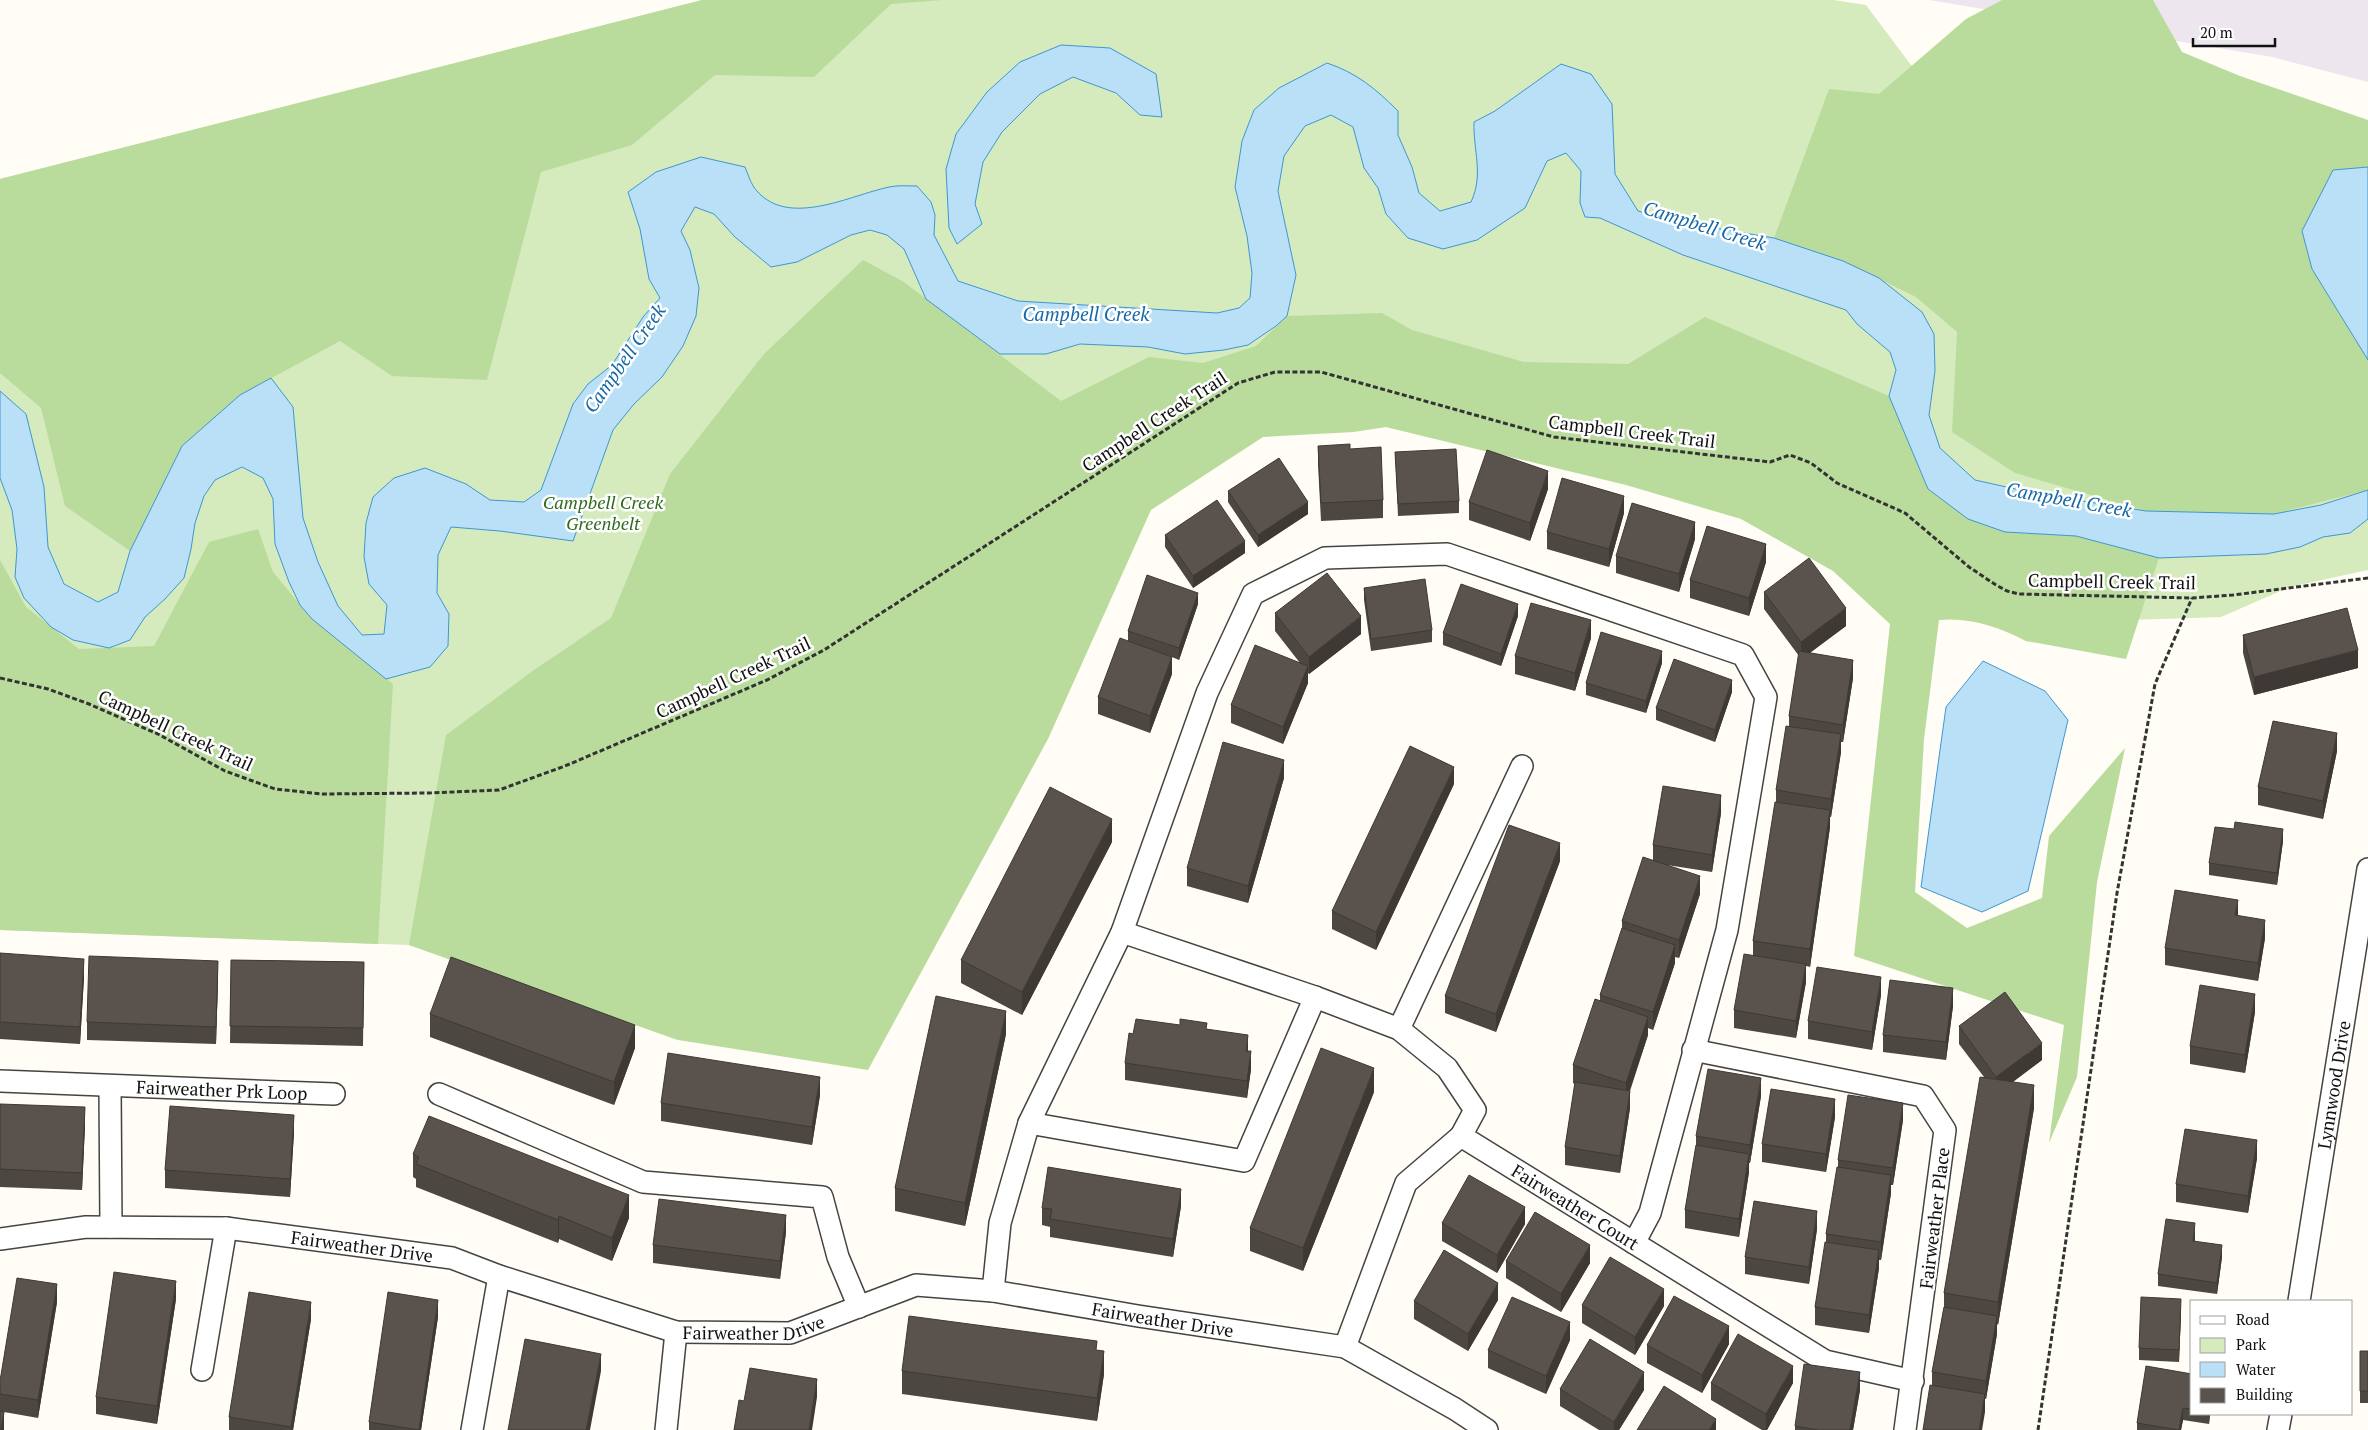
<svg xmlns="http://www.w3.org/2000/svg" width="2368" height="1430" font-family="'PT Serif',serif">
  <style>
    .industrial { fill: #eee6ef }
    .green { fill: #d5ebbd }
    .forest { fill: #b9dc9c }
    .water { fill: #b9e0f7; stroke: #3f96cf }
    .lines { fill: none; stroke-linecap: round; stroke-linejoin: round }
    .street-casing { stroke: #444; stroke-width: 24 }
    .path { stroke: #333; stroke-width: 3; stroke-dasharray: 5 2.5; stroke-linecap: butt }
    .street { stroke: #fff; stroke-width: 21 }
    .wall { fill: #4d4742 }
    .shaded-wall { fill: #3f3936 }
    .building { fill: #5a524d; stroke: #3f3936 }
    .labels { text-anchor: middle; dominant-baseline: central; stroke-width: 5; stroke-linejoin: round; paint-order: stroke }
    .street-label { font-size: 18px; fill: #111; stroke: #fff }
    .park-label { font-size: 18px; font-style: italic; fill: #2f6b1f; stroke: #fff }
    .water-label { font-size: 19px; font-style: italic; fill: #1768a6; stroke: #fff }
  </style>
  <rect width="100%" height="100%" fill="#fffdf5"/>
  <path class="industrial" d="M1929,0H2368V82L2272,57Z"/>
  <path class="green" d="M702,0H1834L1866,5L1911,65L2368,147V570L2290,587L2221,617L2128,620L2026,641L1756,499L1488,452L1386,427L1263,412L1149,487L678,1040L409,945L0,930V179Z"/>
  <path class="forest" d="M702,0H942L891,4L814,77L715,75L632,145L541,172L487,380L392,376L340,341L240,395L182,446L130,551L65,506L41,408L0,373V179Z
    M2002,0H2153L2182,52L2240,76L2368,120V167L2333,170L2312,269L2368,360V490L2274,514L2146,511L2015,473L1952,432L1957,332L1916,297L1843,261L1774,238L1829,89L1879,94L1966,19Z
    M863,260L904,282L1061,401L1149,357L1203,363L1256,346L1287,316L1382,313L1412,330L1524,362L1628,364L1705,317L1889,396L1928,489L2005,532L2076,536L2159,558L2126,659L2026,641C1999,627 1970,617 1939,620L1924,739L1915,892L1967,928L2042,898L2049,836L2125,748L2097,882L2077,1077L2049,1143L2064,1025L1854,956L1890,624L1833,571L1741,519L1626,485L1386,427L1354,432L1263,437L1151,510L1048,739L868,1070L678,1040L409,945L446,735L534,670L611,618L670,474L764,354Z
    M258,529L273,572L312,619L393,684L378,944L0,930V560L26,607L79,649L154,646L209,542Z"/>
  <path class="water" d="M1061,45L1110,48L1156,74L1162,117L1140,115L1116,93L1073,77L1040,94L1002,132L983,162L975,204L982,224L957,244L949,228L946,169L956,134L987,92L1020,62Z
    M1327,63C1357,73 1376,89 1398,111V135L1412,167L1419,193L1440,211L1471,202C1484,174 1473,151 1474,122L1495,111L1561,64L1591,74L1612,104L1615,174L1638,211L1673,221L1774,238L1843,261L1879,278L1922,312L1934,334L1935,371L1929,415L1940,448L1975,480L2038,494L2146,511L2274,514L2321,505L2368,490V519L2350,533L2323,537L2300,547L2266,554L2159,558L2076,536L2005,532L1968,519L1928,489L1889,396L1896,370L1890,352L1857,324L1846,310L1683,255L1600,218L1585,217L1580,203L1581,171L1566,153L1547,161L1525,208L1477,240L1443,249L1408,238L1386,214L1378,188L1364,168L1353,127L1331,115L1305,126L1284,156L1278,191L1296,275L1287,316L1276,326L1248,345L1224,350L1185,354L1148,347L1080,344L1046,354H1000L926,299L904,249L887,235L870,230L851,235L797,262L771,267L735,237L714,214L695,207L681,231L690,250L699,288L696,316L683,346L662,377L634,404L613,430L573,541L500,531L451,527L438,555L437,593L449,614L448,646L430,667L386,679L312,619L300,605L289,582L275,544L273,499L263,478L242,467L215,480L204,496L195,523L191,549L184,578L165,599L145,617L130,640L109,648L73,640L51,627L24,598L15,577L17,549L12,510L0,478V391L26,414L44,487L48,547L64,584L98,602L118,592L130,551L182,446L240,395L271,378L293,407L303,518L318,562L338,606L362,635L384,634L387,605L369,584L364,557L366,523L373,497L394,478L425,468L466,484L490,500L524,502L541,490L573,404L588,384L612,365L643,317L660,298L649,279L640,229L628,192L656,172L701,157L745,167C748,174 751,185 757,191C789,228 851,195 889,187C898,185 908,186 917,186L931,202L935,215L934,235L958,281L1018,301L1217,313L1239,308L1250,298L1252,273L1247,236L1235,187L1242,141L1254,110L1279,88Z
    M2368,167V360L2312,269L2302,231L2333,170Z
    M1983,661L2045,691L2068,720L2028,891L1982,912L1921,887L1946,707Z"/>
  <g class="lines">
    <g class="street-casing">
      <g id="street">
        <path d="M1122,932L1315,997L1399,1029L1447,1068L1475,1110L1461,1136"/>
        <path d="M1399,1029L1522,766"/>
        <path d="M1693,1050L1923,1096L1945,1130L1905,1430"/>
        <path id="s1" d="M0,1081L334,1094"/>
        <path d="M110,1087L111,1227"/>
        <path d="M439,1094L643,1182L822,1197L838,1257L859,1307"/>
        <path d="M1029,1123L1244,1161L1315,997"/>
        <path id="s2" d="M0,1239L86,1227L226,1228L452,1258L499,1276L676,1332L790,1333L916,1285L993,1291L1138,1316L1345,1347L1455,1409L1487,1430"/>
        <path d="M993,1291L1000,1223L1029,1123L1122,932L1207,693L1253,594L1325,558L1447,554L1743,655L1766,697L1727,930L1650,1213L1634,1243"/>
        <path id="s3" d="M2299,1301L2368,869"/>
        <path id="s4" d="M1345,1347L1406,1183L1461,1136L1825,1361L1913,1381"/>
        <path d="M202,1370L226,1228"/>
        <path d="M472,1430L499,1276"/>
        <path d="M666,1430L676,1332"/>
        <path d="M2278,1430L2281,1414"/>
      </g>
    </g>
    <path class="path" d="M0,678L48,689L89,704L158,734L225,771L275,789L322,794L429,793L499,790L565,766L767,680L824,650L1238,383L1275,372H1321L1554,437L1770,462L1790,455L1811,463L1837,483L1905,513L1969,567L1996,585L2007,591L2019,594L2192,598L2233,595L2368,578
      M2038,1430L2117,893L2155,684L2192,598"/>
    <use href="#street" class="street"/>
  </g>
  <path class="wall" d="M1318,446L1350,449L1383,500V518L1321,521L1318,464Z
    M1395,452L1459,501V513L1398,516Z
    M1548,489L1530,541L1469,520V502Z
    M1228,491L1308,514L1258,547L1228,502Z
    M1624,513L1609,567L1547,549V532Z
    M1165,535L1245,553L1193,588L1165,547Z
    M1695,539L1679,592L1616,573V556Z
    M1766,562L1749,616L1690,598V580Z
    M1364,588L1432,630V642L1371,651L1364,600Z
    M1764,592L1846,626L1810,653L1853,678L1843,742H1841V752L1831,817H1830V827L1810,967L1806,966V982L1796,1038L1734,1028V1010L1753,955V941L1776,802V790L1789,726V716L1799,656L1764,609Z
    M1198,604L1179,660L1172,657V674L1150,733L1098,714V697L1128,641V631Z
    M1275,613L1361,634L1309,674L1308,673V683L1283,744L1231,723V705L1300,663L1275,631Z
    M1518,616L1501,666L1443,645V633Z
    M2243,635L2358,668L2254,695L2243,653Z
    M1591,638L1575,691L1515,674V656Z
    M1662,663L1646,713L1586,695V683Z
    M1732,692L1715,742L1656,720V708Z
    M2337,751L2323,819L2258,805V787Z
    M1284,778L1248,903L1187,886V868Z
    M1454,784L1376,950L1332,929V911Z
    M1721,813L1712,872L1667,865L1700,894L1679,958L1675,957V963L1653,1030L1648,1028V1035L1630,1091V1108L1620,1173L1565,1165V1147L1575,1084L1573,1083V1065L1600,1001V995L1622,929V921L1653,860V845Z
    M2283,841L2277,885L2209,875V863Z
    M1112,842L1022,1015L961,983V960Z
    M1560,861L1496,1032L1445,1013V996Z
    M2238,915L2265,938L2258,981L2165,965V948Z
    M0,953L84,977L80,1044L0,1039Z
    M231,960L364,962L363,1046L230,1043Z
    M218,979L216,1044L87,1040V1022Z
    M1881,995L1872,1050L1808,1039V1021Z
    M1953,1006L1946,1060L1883,1052V1035Z
    M2255,1012L2245,1073L2190,1064V1046Z
    M430,1014L635,1048L614,1105L430,1037Z
    M1959,1026L2042,1060L2013,1082L2034,1108L1998,1325L1997,1324V1334L1986,1399H1985V1412L1932,1386V1372L1944,1307V1293L1984,1077L1959,1044Z
    M1207,1029L1248,1051L1251,1069L1247,1098L1125,1080V1063L1133,1034Z
    M1006,1034L965,1226L895,1211V1188Z
    M1374,1092L1303,1271L1250,1251V1228Z
    M820,1095L812,1145L661,1121V1103Z
    M1761,1096L1750,1163H1749V1172L1739,1237L1685,1228V1210L1696,1146V1136Z
    M0,1104L85,1125L82,1190L0,1187Z
    M1835,1117L1826,1172L1762,1162V1144Z
    M1903,1120L1893,1185H1891V1193L1881,1260H1879V1268L1869,1333L1815,1325V1307L1826,1242V1234L1838,1167V1160Z
    M294,1132L290,1197L165,1188V1170Z
    M413,1154L629,1218L612,1261L559,1239L558,1243L416,1187V1179L413,1177Z
    M2257,1158L2248,1213L2176,1202V1184Z
    M1181,1206L1173,1257L1050,1237V1227L1042,1225V1208Z
    M1442,1223L1525,1224L1497,1273L1442,1241Z
    M1817,1229L1809,1284L1745,1274V1257Z
    M786,1232L780,1279L653,1263V1245Z
    M2195,1235V1241L2222,1257L2217,1294L2158,1286V1274Z
    M1506,1261L1590,1263L1561,1312L1506,1278Z
    M176,1299L157,1424L96,1414V1397Z
    M1498,1300L1468,1351L1414,1319V1301Z
    M57,1302L38,1418L4,1412V1430H0V1381Z
    M1582,1305L1664,1306L1635,1355L1582,1323Z
    M2181,1311L2179,1362L2139,1360V1348Z
    M438,1317L421,1430H369V1422Z
    M311,1319L293,1430H229V1417Z
    M1570,1340L1546,1394L1488,1368V1350Z
    M1729,1344L1702,1393L1647,1363V1345Z
    M1097,1350L1104,1374L1097,1421L902,1394V1371Z
    M2360,1351H2368V1403H2360Z
    M2192,1374V1414H2210L2209,1424L2183,1420L2181,1430H2137V1423Z
    M1711,1383H1793L1767,1430H1762L1711,1400Z
    M1560,1389L1644,1390L1619,1430H1599L1560,1406Z
    M1860,1390L1853,1430H1795V1426Z"/>
  <path class="shaded-wall" d="M1548,471V489L1530,541V523Z
    M1624,496V513L1609,567V549Z
    M1308,502V514L1258,547V535Z
    M1695,522V539L1679,592V574Z
    M1245,541V553L1193,588V576Z
    M1766,544V562L1749,616V598Z
    M1198,593V604L1179,660V648Z
    M1518,604V616L1501,666V654Z
    M1846,608V626L1801,659V642Z
    M1361,616V634L1309,674V657Z
    M1591,620V638L1575,691V673Z
    M2358,650V668L2254,695V677Z
    M1662,651V663L1646,713V701Z
    M1172,657V674L1150,733V716Z
    M1853,660V678L1843,742V725Z
    M1308,666V683L1283,744V727Z
    M1732,680V692L1715,742V730Z
    M2337,733V751L2323,819V801Z
    M1841,734V752L1831,817V799Z
    M1284,760V778L1248,903V886Z
    M1454,767V784L1376,950V932Z
    M1721,795V813L1712,872V855Z
    M1830,810V827L1810,967V949Z
    M1112,819V842L1022,1015V992Z
    M2283,829V841L2277,885V873Z
    M1560,843V861L1496,1032V1014Z
    M1700,876V894L1679,958V940Z
    M2238,900V918L2235,915Z
    M2265,920V938L2258,981V963Z
    M1675,945V963L1653,1030V1012Z
    M84,959V977L80,1044V1027Z
    M218,961V979L216,1044V1027Z
    M1806,964V982L1796,1038V1021Z
    M1881,977V995L1872,1050V1032Z
    M1953,988V1006L1946,1060V1042Z
    M2255,994V1012L2245,1073V1055Z
    M1006,1011V1034L965,1226V1203Z
    M1648,1017V1035L1626,1101V1083Z
    M635,1025V1048L614,1105V1082Z
    M1248,1035V1053L1246,1051Z
    M2042,1043V1060L1996,1094V1077Z
    M1251,1051V1069L1247,1098V1081Z
    M1374,1068V1092L1303,1271V1248Z
    M820,1077V1095L812,1145V1127Z
    M1761,1078V1096L1750,1163V1145Z
    M2034,1085V1108L1998,1325V1302Z
    M1630,1091V1108L1620,1173V1156Z
    M1835,1099V1117L1826,1172V1154Z
    M1903,1103V1120L1893,1185V1168Z
    M85,1107V1125L82,1190V1173Z
    M294,1115V1132L290,1197V1179Z
    M2257,1140V1158L2248,1213V1196Z
    M1749,1154V1172L1739,1237V1219Z
    M1891,1175V1193L1881,1260V1242Z
    M1181,1189V1206L1173,1257V1239Z
    M629,1195V1218L612,1261V1238Z
    M1525,1207V1224L1497,1273V1255Z
    M1817,1211V1229L1809,1284V1267Z
    M786,1215V1232L780,1279V1261Z
    M559,1216V1239L558,1243V1220Z
    M2195,1223V1235L2193,1252V1241Z
    M1590,1245V1263L1561,1312V1294Z
    M2222,1245V1257L2217,1294V1283Z
    M1879,1250V1268L1869,1333V1315Z
    M176,1281V1299L157,1424V1406Z
    M1498,1283V1300L1468,1351V1334Z
    M57,1284V1302L38,1418V1400Z
    M1664,1289V1306L1635,1355V1337Z
    M2181,1299V1311L2179,1362V1350Z
    M438,1300V1317L421,1430H419Z
    M311,1302V1319L293,1430H291Z
    M1997,1316V1334L1986,1399V1381Z
    M1570,1322V1340L1546,1394V1376Z
    M1729,1326V1344L1702,1393V1375Z
    M1104,1351V1374L1097,1421V1398Z
    M601,1354V1371L590,1430H586Z
    M1793,1366V1383L1767,1430H1766V1414Z
    M1644,1372V1390L1619,1430H1614V1422Z
    M1860,1372V1390L1853,1430H1850Z
    M817,1379V1397L812,1430H809Z
    M1985,1394V1412L1982,1430H1979Z
    M2183,1408V1420L2181,1430H2179Z
    M4,1412V1430H1Z
    M2209,1414H2210L2209,1424Z
    M1716,1419V1430H1709Z"/>
  <path class="building" d="M1350,444V449L1381,447L1383,500L1321,503L1318,446Z
    M1456,449L1459,501L1398,504L1395,452Z
    M1487,450L1548,471L1530,523L1469,502Z
    M1279,458L1308,502L1258,535L1228,491Z
    M1562,478L1624,496L1609,549L1547,532Z
    M1217,500L1245,541L1193,576L1165,535Z
    M1632,503L1695,522L1679,574L1616,556Z
    M1707,526L1766,544L1749,598L1690,580Z
    M1809,558L1846,608L1801,642L1764,592Z
    M1327,573L1361,616L1309,657L1275,613Z
    M1147,575L1198,593L1179,648L1128,631Z
    M1425,579L1432,630L1371,639L1364,588Z
    M1461,584L1518,604L1501,654L1443,633Z
    M1531,603L1591,620L1575,673L1515,656Z
    M2347,608L2358,650L2254,677L2243,635Z
    M1601,632L1662,651L1646,701L1586,683Z
    M1120,638L1172,657L1150,716L1098,697Z
    M1255,645L1308,666L1283,727L1231,705Z
    M1799,651L1853,660L1843,725L1789,716Z
    M1674,659L1732,680L1715,730L1656,708Z
    M2273,721L2337,733L2323,801L2258,787Z
    M1786,726L1841,734L1831,799L1776,790Z
    M1223,742L1284,760L1248,886L1187,868Z
    M1410,746L1454,767L1376,932L1332,911Z
    M1663,786L1721,795L1712,855L1653,845Z
    M1050,787L1112,819L1022,992L961,960Z
    M1775,802L1830,810L1810,949L1753,941Z
    M2235,822L2283,829L2277,873L2209,863L2215,827L2234,829Z
    M1509,825L1560,843L1496,1014L1445,996Z
    M1643,857L1700,876L1679,940L1622,921Z
    M2175,890L2238,900L2235,915L2265,920L2258,963L2165,948Z
    M1622,928L1675,945L1653,1012L1600,995Z
    M0,953L84,959L80,1027L0,1022Z
    M1744,954L1806,964L1796,1021L1734,1010Z
    M89,956L218,961L216,1027L87,1022Z
    M451,957L635,1025L614,1082L430,1014Z
    M231,960L364,962L363,1028L230,1026Z
    M1817,967L1881,977L1872,1032L1808,1021Z
    M1890,980L1953,988L1946,1042L1883,1035Z
    M2200,985L2255,994L2245,1055L2190,1046Z
    M2005,992L2042,1043L1996,1077L1959,1026Z
    M936,996L1006,1011L965,1203L895,1188Z
    M1595,999L1648,1017L1626,1083L1573,1065Z
    M1136,1019L1180,1025V1019L1207,1023L1206,1029L1248,1035L1246,1051H1251L1247,1081L1125,1063L1129,1033L1133,1034Z
    M1321,1048L1374,1068L1303,1248L1250,1228Z
    M668,1053L820,1077L812,1127L661,1103Z
    M1708,1069L1761,1078L1750,1145L1696,1136Z
    M1980,1077L2034,1085L1998,1302L1944,1293Z
    M1575,1082L1630,1091L1620,1156L1565,1147Z
    M1771,1089L1835,1099L1826,1154L1762,1144Z
    M1848,1095L1903,1103L1893,1168L1838,1160Z
    M0,1104L85,1107L82,1173L0,1169Z
    M170,1106L294,1115L290,1179L165,1170Z
    M429,1116L629,1195L612,1238L559,1216L558,1220L416,1164L419,1157L413,1154Z
    M2185,1129L2257,1140L2248,1196L2176,1184Z
    M1696,1145L1749,1154L1739,1219L1685,1210Z
    M1048,1167L1181,1189L1173,1239L1050,1219L1052,1209L1042,1208Z
    M1837,1167L1891,1175L1881,1242L1826,1234Z
    M1469,1175L1525,1207L1497,1255L1442,1223Z
    M659,1199L786,1215L780,1261L653,1245Z
    M1754,1201L1817,1211L1809,1267L1745,1257Z
    M1535,1212L1590,1245L1561,1294L1506,1261Z
    M2166,1219L2195,1223L2193,1241L2222,1245L2217,1283L2158,1274Z
    M1825,1242L1879,1250L1869,1315L1815,1307Z
    M1444,1250L1498,1283L1468,1334L1414,1301Z
    M1610,1257L1664,1289L1635,1337L1582,1305Z
    M114,1272L176,1281L157,1406L96,1397Z
    M17,1278L57,1284L38,1400L0,1394V1381Z
    M249,1292L311,1302L291,1427L229,1417Z
    M388,1292L438,1300L419,1430L369,1422Z
    M1674,1296L1729,1326L1702,1375L1647,1345Z
    M1512,1297L1570,1322L1546,1376L1488,1350Z
    M2141,1297L2181,1299L2179,1350L2139,1348Z
    M1944,1307L1997,1316L1986,1381L1932,1372Z
    M909,1316L1097,1341L1096,1350L1104,1351L1097,1398L902,1371Z
    M1738,1334L1793,1366L1766,1414L1711,1383Z
    M525,1339L601,1354L586,1430H508Z
    M1590,1339L1644,1372L1614,1422L1560,1389Z
    M2360,1351H2368V1391H2360Z
    M1804,1364L1860,1372L1850,1430H1818L1795,1426Z
    M2146,1366L2192,1374V1409L2183,1408L2179,1430L2137,1423Z
    M750,1368L817,1379L809,1430H734L739,1400L744,1401Z
    M1930,1385L1985,1394L1979,1430H1923Z
    M1664,1386L1716,1419L1709,1430H1637Z
    M0,1411L4,1412L1,1430H0Z"/>
  <g class="labels">
    <g class="street-label">
      <text transform="translate(1154 421) rotate(-33)">Campbell Creek Trail</text>
      <text transform="translate(1632 431) rotate(7)">Campbell Creek Trail</text>
      <text transform="translate(2112 581) rotate(1)">Campbell Creek Trail</text>
      <text transform="translate(733 677) rotate(-25)">Campbell Creek Trail</text>
      <text transform="translate(176 730) rotate(25)">Campbell Creek Trail</text>
      <text stroke="none"><textPath href="#s3" startOffset="219">Lynnwood Drive</textPath></text>
      <text stroke="none"><textPath href="#s1" startOffset="222">Fairweather Prk Loop</textPath></text>
      <text stroke="none"><textPath href="#s4" startOffset="382">Fairweather Court</textPath></text>
      <text transform="translate(1934 1218) rotate(-83)">Fairweather Place</text>
      <text stroke="none"><textPath href="#s2" startOffset="364">Fairweather Drive</textPath></text>
      <text stroke="none"><textPath href="#s2" startOffset="1189">Fairweather Drive</textPath></text>
      <text stroke="none"><textPath href="#s2" startOffset="769">Fairweather Drive</textPath></text>
    </g>
    <g class="park-label">
      <text x="603" y="502">Campbell Creek<tspan x="603" dy="21">Greenbelt</tspan></text>
    </g>
    <g class="water-label">
      <text transform="translate(1705 225) rotate(17)">Campbell Creek</text>
      <text x="1086" y="313">Campbell Creek</text>
      <text transform="translate(624 358) rotate(-55)">Campbell Creek</text>
      <text transform="translate(2069 499) rotate(10)">Campbell Creek</text>
    </g>
  </g>
  <rect x="2190" y="1300" width="162" height="115" fill="#ffffff" stroke="#a0a0a0"/>
  <rect x="2200" y="1316" width="25" height="8" fill="#ffffff" stroke="#a0a0a0"/>
  <text x="2236" y="1325" font-size="15" fill="#111111">Road</text>
  <rect x="2200" y="1338" width="25" height="15" fill="#d5ebbd" stroke="#a0a0a0"/>
  <text x="2236" y="1350" font-size="15" fill="#111111">Park</text>
  <rect x="2200" y="1362" width="25" height="15" fill="#b9e0f7" stroke="#a0a0a0"/>
  <text x="2236" y="1375" font-size="15" fill="#111111">Water</text>
  <rect x="2200" y="1388" width="25" height="15" fill="#5a524d" stroke="#a0a0a0"/>
  <text x="2236" y="1400" font-size="15" fill="#111111">Building</text>
  <path d="M2193 38v8h82v-8" fill="none" stroke="#111111" stroke-width="2.5"/>
  <text x="2200" y="38" font-size="15" fill="#111111" stroke="#ffffff" stroke-width="4" paint-order="stroke">20 m</text>
</svg>
